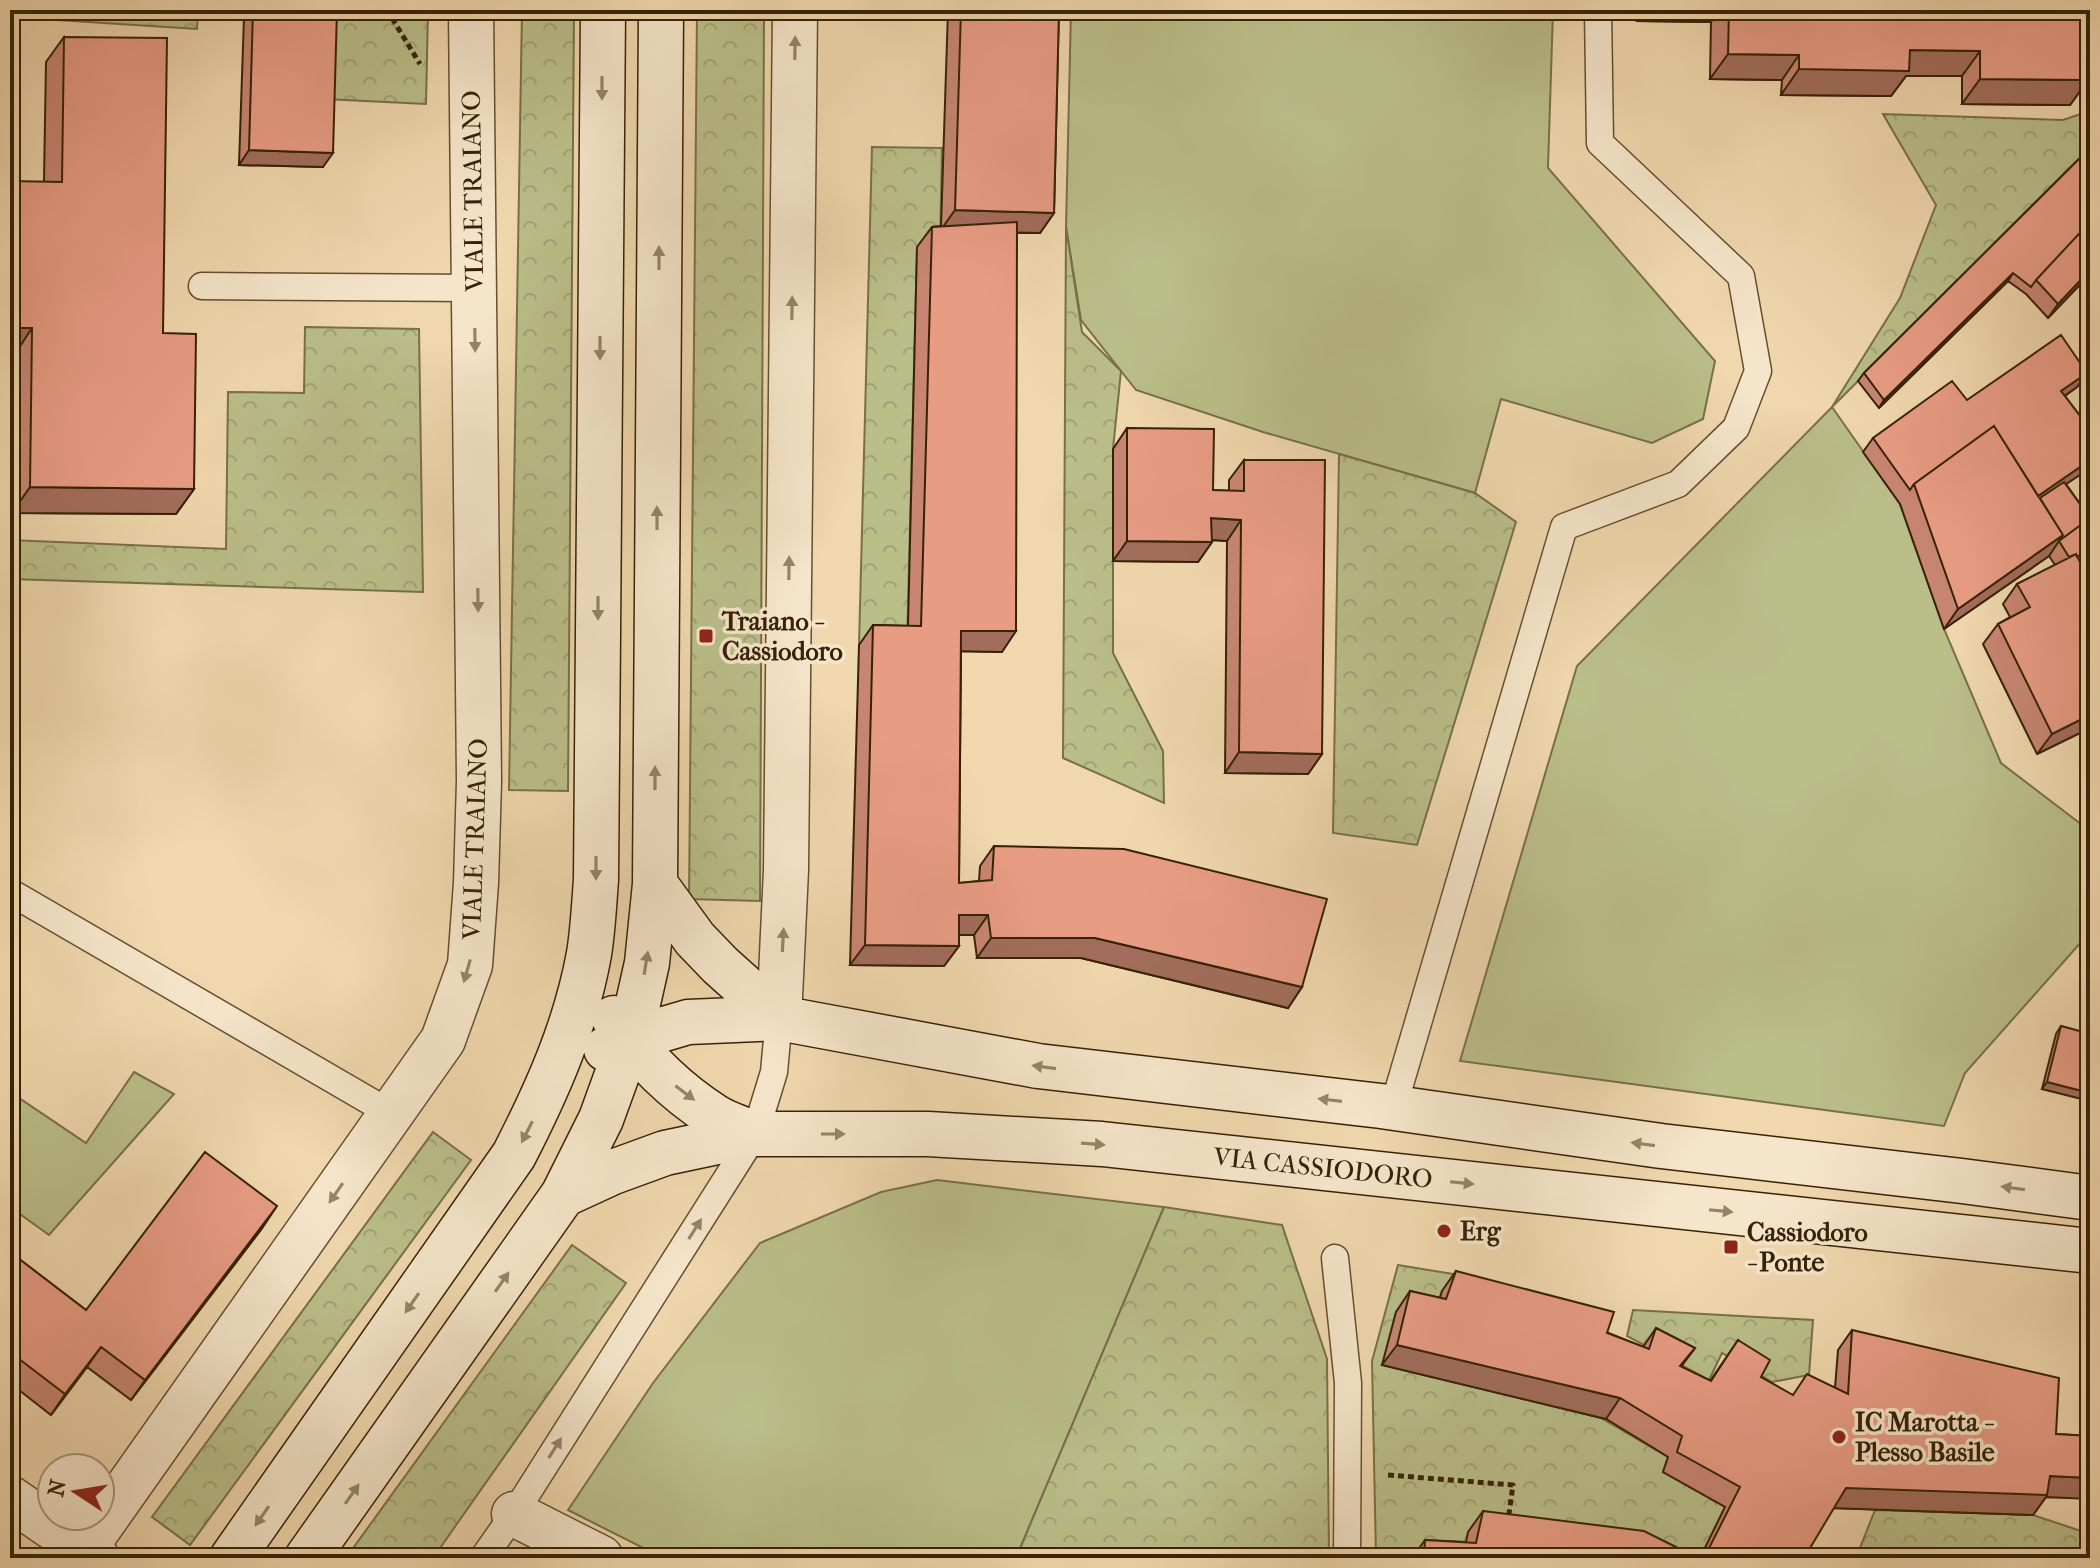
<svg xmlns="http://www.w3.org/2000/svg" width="2100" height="1568" font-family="'IM FELL French Canon',serif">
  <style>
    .green { fill: #babe89; stroke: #787048; stroke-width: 2 }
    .park { fill: url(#park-crowns); stroke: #787048; stroke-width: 2 }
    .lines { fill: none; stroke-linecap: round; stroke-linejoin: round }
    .lane-casing { stroke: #654f30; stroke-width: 29 }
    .street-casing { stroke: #654f30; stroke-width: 47 }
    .secondary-casing { stroke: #372207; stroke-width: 47 }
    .path { stroke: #372207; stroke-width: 5; stroke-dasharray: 6 4; stroke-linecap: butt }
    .lane { stroke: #f5e5ca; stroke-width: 26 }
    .street { stroke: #f5e5ca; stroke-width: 44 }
    .secondary { stroke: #f5e5ca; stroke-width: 44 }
    .wall { fill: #c88672; stroke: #372207; stroke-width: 2 }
    .shaded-wall { fill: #a26d5c; stroke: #372207; stroke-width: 2 }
    .building { fill: #e89c84; stroke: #372207; stroke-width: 2 }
    .oneway { fill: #968468 }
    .poi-dot { fill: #8f2418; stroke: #f5e5ca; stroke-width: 3 }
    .labels { text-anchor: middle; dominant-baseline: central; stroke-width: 7; stroke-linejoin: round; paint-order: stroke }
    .street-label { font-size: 26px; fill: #372207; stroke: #f5e5ca }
    .poi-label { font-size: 26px; font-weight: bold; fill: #372207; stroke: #f5e5ca; text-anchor: start }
  </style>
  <defs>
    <pattern id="park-crowns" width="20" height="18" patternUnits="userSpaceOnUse" patternTransform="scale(2)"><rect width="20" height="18" fill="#babe89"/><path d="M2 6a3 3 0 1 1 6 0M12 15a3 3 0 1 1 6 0" fill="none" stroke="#a0a375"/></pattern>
  </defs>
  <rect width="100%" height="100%" fill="#f0d7ad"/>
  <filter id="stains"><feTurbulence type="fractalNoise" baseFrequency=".0025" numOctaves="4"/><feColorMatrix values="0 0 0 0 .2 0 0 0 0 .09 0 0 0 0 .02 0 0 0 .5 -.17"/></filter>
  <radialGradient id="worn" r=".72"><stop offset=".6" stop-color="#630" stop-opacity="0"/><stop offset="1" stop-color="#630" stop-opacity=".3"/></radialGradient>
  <path class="green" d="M1071,10H1553L1548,168L1715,361L1703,419L1652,443L1501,399L1475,493L1263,432L1136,390L1081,320L1066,227Z
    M1832,407L1900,504L1944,629L2001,763L2090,831V932L1965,1073L1944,1126L1460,1061L1577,666Z
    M134,1072L174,1094L49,1235L10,1207V1092L86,1143Z
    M937,1180L1164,1207L1016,1558H663L568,1510L653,1383L760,1243L881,1192Z"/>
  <path class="park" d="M10,10H198L197,29L10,17Z
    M328,10H428L426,104L325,99Z
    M522,10H574L568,791L509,790Z
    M697,10H764L760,901L689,899Z
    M2090,111V150L1832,407L1900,298L1936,205L1883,114L2063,120Z
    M872,147L942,148L940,248H917L907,646L859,645Z
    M1066,227L1082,332L1121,371L1113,449V653L1163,751L1164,803L1063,758Z
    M305,327L419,329L423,592L10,579V540L226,549L228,392L304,393Z
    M1339,454L1475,493L1516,522L1417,845L1333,833Z
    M433,1132L471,1160L190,1545L152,1517Z
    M1164,1207L1282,1225L1327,1359L1329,1558H1016Z
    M572,1245L626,1283L433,1558H346Z
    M1398,1265L1459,1275L1442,1291L1431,1319L1668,1457L1663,1472L1725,1507L1700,1558H1644L1469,1532L1463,1558H1376L1372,1361Z
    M1633,1310L1813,1320L1809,1375L1772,1382L1722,1353L1709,1380L1627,1336Z
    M1875,1510L2033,1515L2090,1534V1558H1856Z"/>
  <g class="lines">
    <g class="lane-casing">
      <path id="lane" d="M202,286L474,288
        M10,892L392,1114
        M1393,1108L1564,527L1678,484L1736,428L1758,371L1741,276L1600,143L1598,10
        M1335,1258L1348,1383L1347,1558
        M483,1558L514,1514L755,1134L774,1072L779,1018"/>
    </g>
    <g class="street-casing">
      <path id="street" d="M779,1018L786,870L795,10
        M10,1498L97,1558
        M514,1514L601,1558
        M84,1549L443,1040L470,965L476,883L479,781L471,10"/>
    </g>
    <g class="secondary-casing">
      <path id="secondary" d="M655,884L695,939L720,965L779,1018L1038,1066L1381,1106L1661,1146L1962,1181L2090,1198
        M614,1018C640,1056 675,1091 714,1116C726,1124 742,1128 755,1134
        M606,1049L630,1039L688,1022L779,1018
        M563,1195L613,1172L665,1153L755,1134H928L1102,1144L2090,1251
        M232,1558L514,1155C547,1091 576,1026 589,954C593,930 594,905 596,880L603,10
        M307,1558L563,1195L601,1119L630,1039L647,963L655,884L661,10"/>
    </g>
    <path class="path" d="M387,10L420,64
      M1388,1475L1513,1485L1508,1521"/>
    <use href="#lane" class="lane"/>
    <use href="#street" class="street"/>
    <use href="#secondary" class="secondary"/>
  </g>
  <path class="wall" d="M249,10H337L323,167L239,165L244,17Z
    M948,10H1059L1054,213L1040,233H1017L1002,652L961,651L959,883L979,881L980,866L994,846L1302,987L1288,1008L1081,958H977L974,935H959V946L944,966L850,965L859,645L873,625L908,626L917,247L932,227L941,226Z
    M1637,10H2090L2088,80L2070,105L1962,104V76H1906L1891,96L1781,95L1782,80L1710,79L1711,22L1637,21Z
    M64,37L163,333L194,489L176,514L12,513L15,354L44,181L46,62Z
    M2090,148V274L2048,318L2026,294L2008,281L1879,408L1858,381L1864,373Z
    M2087,373L2077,387L2065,396L2090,429V468L2066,484L2090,518V557L2080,563L2090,583V754L2080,733L2037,754L1983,644L1998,624L2010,617L2003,604L2017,584L2055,565L2049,556L1944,629L1900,504L1863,452L1873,438L1967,400Z
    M1127,428L1213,490L1229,491V480L1244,460L1322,754L1308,774L1225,773L1227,541L1212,540V542L1198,562L1113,561V449Z
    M2061,1026L2090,1034V1101L2042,1089L2056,1034Z
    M263,1227L131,1400L87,1367L51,1415L10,1383V1252L86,1310Z
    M1456,1271L1643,1347L1656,1328L1695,1348L1681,1367L1710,1381L1738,1340L1761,1377L1792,1395L1835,1388L1838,1350L1852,1330L2056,1434L2090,1436V1498L2046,1497L2033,1515L1833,1508L1804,1558H1700L1725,1507L1663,1472L1668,1457L1606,1419L1382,1365L1396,1312L1410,1291L1440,1298L1442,1291Z
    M1483,1511L1698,1558H1412L1425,1540L1466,1542L1468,1532Z"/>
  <path class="shaded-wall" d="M842,10H925L922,14L840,13Z
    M1644,10H1719L1711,22L1637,21Z
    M2089,49H2090V75L2071,74Z
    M1910,50L1980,51L1962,76H1906L1891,96L1781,95L1799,69Z
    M1728,54L1799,55L1782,80L1710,79Z
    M1980,79L2088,80L2070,105L1962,104Z
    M249,150L333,153L323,167L239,165Z
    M955,210L1054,213L1040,233L940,231Z
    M2090,270V274L2048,318L2058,304Z
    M2013,273L2008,281L1879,408L1884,400Z
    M10,328H32L15,354H10Z
    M2087,373L2077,387L2051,405L2061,391Z
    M2090,460V468L2029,509L2032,500Z
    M30,487L194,489L176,514L12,513Z
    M1211,518L1241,520L1227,541L1197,539Z
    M2063,535L2049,556L1944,629L1958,609Z
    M1127,541L1212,542L1198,562L1113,561Z
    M2090,548V556L2062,574L2071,560Z
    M961,631H1016L1002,652L947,651Z
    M2090,715V719L2080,733L2037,754L2052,734Z
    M1239,752L1322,754L1308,774L1225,773Z
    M959,915H988L974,935H944Z
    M991,938H1095L1302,987L1288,1008L1081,958H977Z
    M865,945L959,946L944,966L850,965Z
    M2047,1082L2090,1093V1101L2042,1089Z
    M277,1206L263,1227L131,1400L145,1380Z
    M1397,1345L1620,1398L1606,1419L1382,1365Z
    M101,1347L87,1367L51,1415L65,1394Z
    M2050,1476L2090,1478V1499L2046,1497L2033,1515L1831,1508L1846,1488Z"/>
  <path class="building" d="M253,10H337L333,153L249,150Z
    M961,10H1059L1054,213L955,210Z
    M1729,10H2090V49H2089L2088,80L1980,79V51L1910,50L1909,71L1799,69V55L1728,54Z
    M64,37L167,38L163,333L196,334L194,489L30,487L32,328H10V181L62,182Z
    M2090,148V222L2036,280L2031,287L2013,273L1884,400L1864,373Z
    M1017,222L1016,631H961L959,883L992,880L994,846L1124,849L1327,899L1302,987L1095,938H991L988,915H959V946L865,945L873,625L921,626L932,227Z
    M2090,222V270L2058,304L2036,280Z
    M2061,335L2087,373L2061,391L2090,429V460L2038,496L1994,426L1914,484L1910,490L1873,438L1952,381L1967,400Z
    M1994,426L2063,535L1958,609L1914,484Z
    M1127,428L1214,429L1213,490L1244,491V460H1325L1322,754L1239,752L1241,520L1211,518L1212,542L1127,541Z
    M2064,482L2090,518L2059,541L2063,535L2040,498Z
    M2090,518V548L2077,557L2076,554L2069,557L2059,541Z
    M2076,554L2090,583V715L2052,734L1998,624L2030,607L2017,584Z
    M2061,1026L2090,1034V1093L2047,1082Z
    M205,1152L277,1206L145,1380L101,1347L65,1394L10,1352V1252L86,1310Z
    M1456,1271L1614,1312L1607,1333L1649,1349L1656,1328L1695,1348L1680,1366L1711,1381L1738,1340L1770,1360L1761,1377L1793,1395L1807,1374L1848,1394L1852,1330L2059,1378L2056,1434L2090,1436V1478L2050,1476L2047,1495L1846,1488L1804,1558H1704L1740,1487L1677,1452L1682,1436L1620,1398L1397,1345L1410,1291L1446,1299Z
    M1483,1511L1644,1531L1698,1558H1424L1425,1540L1476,1543Z"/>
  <defs><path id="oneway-solid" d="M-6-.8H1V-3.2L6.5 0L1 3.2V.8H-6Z" transform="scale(2)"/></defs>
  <g class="oneway">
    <use href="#oneway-solid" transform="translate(795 48) rotate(-89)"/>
    <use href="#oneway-solid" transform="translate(602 88) rotate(90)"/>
    <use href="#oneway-solid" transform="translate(659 258) rotate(-90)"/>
    <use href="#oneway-solid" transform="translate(792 308) rotate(-89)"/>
    <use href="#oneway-solid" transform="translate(475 340) rotate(89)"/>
    <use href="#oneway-solid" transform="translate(600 348) rotate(90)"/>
    <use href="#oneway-solid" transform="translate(657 518) rotate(-90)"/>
    <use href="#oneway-solid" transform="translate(789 568) rotate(-89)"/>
    <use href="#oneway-solid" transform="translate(478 600) rotate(89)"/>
    <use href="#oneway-solid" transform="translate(598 608) rotate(90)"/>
    <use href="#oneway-solid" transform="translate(655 778) rotate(-90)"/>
    <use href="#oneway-solid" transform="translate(596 868) rotate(90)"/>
    <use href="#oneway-solid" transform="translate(783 940) rotate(-87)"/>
    <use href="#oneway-solid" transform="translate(646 963) rotate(-81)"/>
    <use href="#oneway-solid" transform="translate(467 971) rotate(106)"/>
    <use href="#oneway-solid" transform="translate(1044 1067) rotate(-172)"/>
    <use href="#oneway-solid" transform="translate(685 1093) rotate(37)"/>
    <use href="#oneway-solid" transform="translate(1330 1100) rotate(-173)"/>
    <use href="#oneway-solid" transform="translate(527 1132) rotate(117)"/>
    <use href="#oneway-solid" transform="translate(833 1134)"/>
    <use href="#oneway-solid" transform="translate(1093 1144) rotate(4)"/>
    <use href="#oneway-solid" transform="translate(1643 1144) rotate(-172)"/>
    <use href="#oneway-solid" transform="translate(1462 1183) rotate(6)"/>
    <use href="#oneway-solid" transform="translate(2013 1188) rotate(-172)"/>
    <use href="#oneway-solid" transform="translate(336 1193) rotate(125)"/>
    <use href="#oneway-solid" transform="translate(1721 1211) rotate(6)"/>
    <use href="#oneway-solid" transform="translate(695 1229) rotate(-58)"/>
    <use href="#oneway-solid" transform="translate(502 1282) rotate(-55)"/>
    <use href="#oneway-solid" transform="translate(412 1303) rotate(125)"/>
    <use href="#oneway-solid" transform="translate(555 1448) rotate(-58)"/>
    <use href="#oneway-solid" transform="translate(352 1494) rotate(-55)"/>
    <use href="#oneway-solid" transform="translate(262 1516) rotate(125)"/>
  </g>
  <g class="poi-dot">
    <rect x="698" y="628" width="16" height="16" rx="4"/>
    <circle cx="1444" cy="1231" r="8"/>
    <rect x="1723" y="1239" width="16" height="16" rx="4"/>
    <circle cx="1839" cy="1437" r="8"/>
  </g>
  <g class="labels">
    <g class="street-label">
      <text transform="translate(473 191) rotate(-91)">VIALE TRAIANO</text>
      <text transform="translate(475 839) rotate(-88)">VIALE TRAIANO</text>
      <text transform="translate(1323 1168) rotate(6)">VIA CASSIODORO</text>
    </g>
    <g class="poi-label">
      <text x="722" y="621">Traiano -<tspan x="722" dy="30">Cassiodoro</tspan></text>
      <text x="1460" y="1231">Erg</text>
      <text x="1747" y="1232">Cassiodoro<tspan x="1747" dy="30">- Ponte</tspan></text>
      <text x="1855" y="1422">IC Marotta -<tspan x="1855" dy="30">Plesso Basile</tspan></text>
    </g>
  </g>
  <rect width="2100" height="1568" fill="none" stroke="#f0d7ad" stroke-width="40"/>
  <rect x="12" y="12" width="2076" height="1544" fill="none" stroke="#372207" stroke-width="4"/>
  <rect x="20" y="20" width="2060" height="1528" fill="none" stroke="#372207" stroke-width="2"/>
  <g transform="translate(76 1492) rotate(282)"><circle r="38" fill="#f5e5ca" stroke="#a9977c" stroke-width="2"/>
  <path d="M0-6L14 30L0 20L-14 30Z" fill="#8f2418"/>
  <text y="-12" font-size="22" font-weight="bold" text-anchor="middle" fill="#372207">N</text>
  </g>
  <rect width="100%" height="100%" filter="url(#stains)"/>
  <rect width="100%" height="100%" fill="url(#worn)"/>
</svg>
